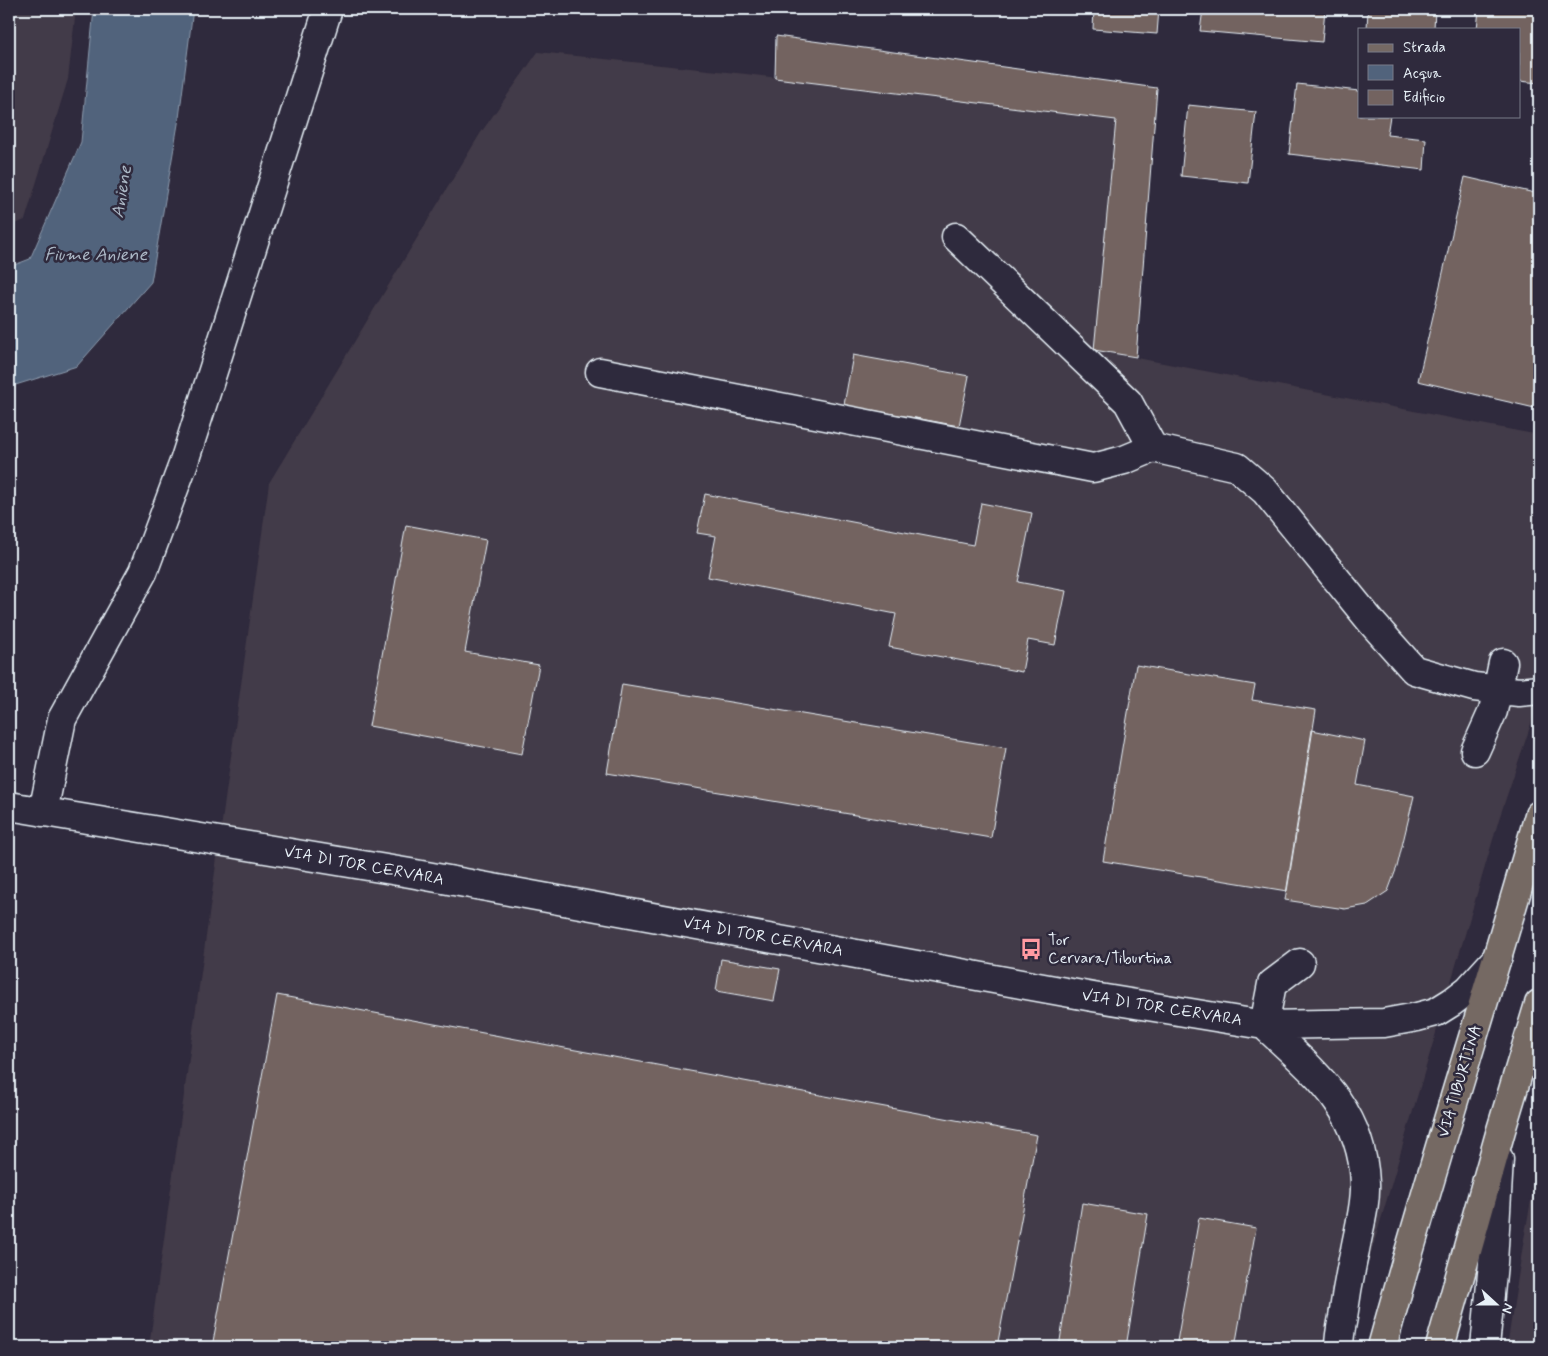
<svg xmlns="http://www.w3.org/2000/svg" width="1548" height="1356" font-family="Mynerve,sans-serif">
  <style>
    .built { fill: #433b48 }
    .water { fill: #51637c; stroke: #8d9cae }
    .building { fill: #736360; stroke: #e8f1f8 }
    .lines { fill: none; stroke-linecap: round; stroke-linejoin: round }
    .minor-casing { stroke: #e8f1f8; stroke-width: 31 }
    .major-casing { stroke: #e8f1f8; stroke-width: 31 }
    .minor { stroke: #2f2a3d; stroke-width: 28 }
    .major { stroke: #756964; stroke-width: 28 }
    .labels { text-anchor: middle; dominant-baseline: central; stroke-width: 5; stroke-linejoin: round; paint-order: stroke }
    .street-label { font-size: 16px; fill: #e8f1f8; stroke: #2f2a3d }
    .poi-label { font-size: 16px; fill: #e8f1f8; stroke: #2f2a3d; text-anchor: start }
    .water-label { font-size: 18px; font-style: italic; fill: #acb8c6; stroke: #2f2a3d }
  </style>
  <rect width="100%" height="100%" fill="#2f2a3d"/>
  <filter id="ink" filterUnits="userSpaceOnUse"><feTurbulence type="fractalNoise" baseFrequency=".02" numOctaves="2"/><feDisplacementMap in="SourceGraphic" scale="10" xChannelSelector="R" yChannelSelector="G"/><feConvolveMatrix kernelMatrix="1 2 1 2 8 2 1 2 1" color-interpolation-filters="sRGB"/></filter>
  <g filter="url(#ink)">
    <path class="built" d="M9,9H76L68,79L25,220L9,226Z
      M538,52L746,74L1116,120L1095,350L1539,435V700L1499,819L1369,1260L1339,1347H149L269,483L480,134Z
      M1539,1156V1347H1507L1524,1239Z"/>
    <path class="water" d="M94,9H193L179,118L151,282L77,366L9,387V267L30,259L81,142Z"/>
    <path class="building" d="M1094,9H1159L1157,34L1093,29Z
      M1203,9H1325L1322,42L1200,31Z
      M1368,9H1435L1434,29H1367Z
      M1479,9H1539V83L1519,81V29H1477Z
      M776,36L1157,88L1136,357L1094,350L1116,120L775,78Z
      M1297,84L1359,91V116H1390L1387,135L1426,139L1424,170L1289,154Z
      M1188,105L1256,112L1248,183L1181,176Z
      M1465,177L1539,194V409L1418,381Z
      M853,355L969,376L959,426L844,405Z
      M705,494L973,545L981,503L1032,513L1018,582L1066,591L1055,645L1028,640L1022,672L889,647L896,614L708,577L716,536L697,533Z
      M406,525L486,540L465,652L539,665L522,754L369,726Z
      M1136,665L1255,685L1252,700L1316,710L1287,891L1103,861Z
      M622,684L1006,748L991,838L607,773Z
      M1312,730L1365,741L1357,785L1414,796L1397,867L1388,891L1367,905L1345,909L1285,900Z
      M721,959L780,969L774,1001L716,991Z
      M277,995L1037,1135L997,1347H212Z
      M1082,1203L1148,1214L1126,1347H1059Z
      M1199,1218L1256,1228L1235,1347H1176Z"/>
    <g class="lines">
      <g class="minor-casing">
        <path id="minor" d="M956,237L1128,402L1153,448
          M600,372L1093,468L1124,460L1153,448L1237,467L1265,491L1373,624L1414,670L1474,687L1519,692L1539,690
          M1475,751L1493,711L1503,663
          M9,806L410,873L1093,997L1264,1025L1384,1023L1417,1017L1436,1012L1452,1002L1469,989L1498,957
          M43,812L62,719L143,572L184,462L328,9
          M1264,1025C1314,1072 1362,1108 1365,1183C1366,1205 1359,1228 1355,1250C1350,1272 1346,1295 1343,1317C1341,1327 1339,1337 1339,1347
          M1264,1025L1272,984L1300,963
          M1485,1347L1493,1263L1499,1159"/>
      </g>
      <g class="major-casing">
        <path id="major" d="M1382,1347C1431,1169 1488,993 1539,815
          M1440,1347L1501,1130L1539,1004"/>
      </g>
      <use href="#minor" class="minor"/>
      <use href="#major" class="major"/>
    </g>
  </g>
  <defs>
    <g id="bus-bare" transform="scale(1.725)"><path d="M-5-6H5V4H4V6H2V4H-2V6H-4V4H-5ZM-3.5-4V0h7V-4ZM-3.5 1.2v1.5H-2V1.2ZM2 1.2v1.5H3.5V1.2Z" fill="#ff9aa2" stroke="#2f2a3d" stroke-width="2.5" paint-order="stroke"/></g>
  </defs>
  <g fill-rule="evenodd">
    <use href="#bus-bare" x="1031" y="949"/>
  </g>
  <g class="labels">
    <g class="street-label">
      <text transform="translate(364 866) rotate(10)">VIA DI TOR CERVARA</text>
      <text transform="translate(763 937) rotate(10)">VIA DI TOR CERVARA</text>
      <text transform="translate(1162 1008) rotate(9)">VIA DI TOR CERVARA</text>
      <text transform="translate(1460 1081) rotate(-73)">VIA TIBURTINA</text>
    </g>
    <g class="poi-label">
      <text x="1048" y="940">Tor<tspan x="1048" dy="18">Cervara/Tiburtina</tspan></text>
    </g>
    <g class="water-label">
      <text transform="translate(122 192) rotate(-81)">Aniene</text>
      <text x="96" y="255">Fiume Aniene</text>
    </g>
  </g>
  <rect width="1548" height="1356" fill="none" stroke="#2f2a3d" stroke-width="30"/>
  <rect x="15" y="15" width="1518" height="1326" fill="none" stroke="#e8f1f8" stroke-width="2" filter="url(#ink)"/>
  <rect x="1358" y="28" width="162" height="90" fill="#2f2a3d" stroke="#797a88"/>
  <rect x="1368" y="44" width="25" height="8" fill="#756964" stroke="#797a88"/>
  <text x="1403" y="52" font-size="15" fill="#e8f1f8">Strada</text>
  <rect x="1368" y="65" width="25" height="15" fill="#51637c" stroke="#797a88"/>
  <text x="1403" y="78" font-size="15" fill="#e8f1f8">Acqua</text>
  <rect x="1368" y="90" width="25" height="15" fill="#736360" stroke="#797a88"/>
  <text x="1403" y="102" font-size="15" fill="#e8f1f8">Edificio</text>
  <g transform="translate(1496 1304) rotate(111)" stroke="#2f2a3d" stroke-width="4" paint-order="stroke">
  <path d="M0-4L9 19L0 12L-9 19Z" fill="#e8f1f8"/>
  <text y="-8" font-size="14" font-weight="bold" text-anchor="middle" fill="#e8f1f8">N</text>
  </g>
</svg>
